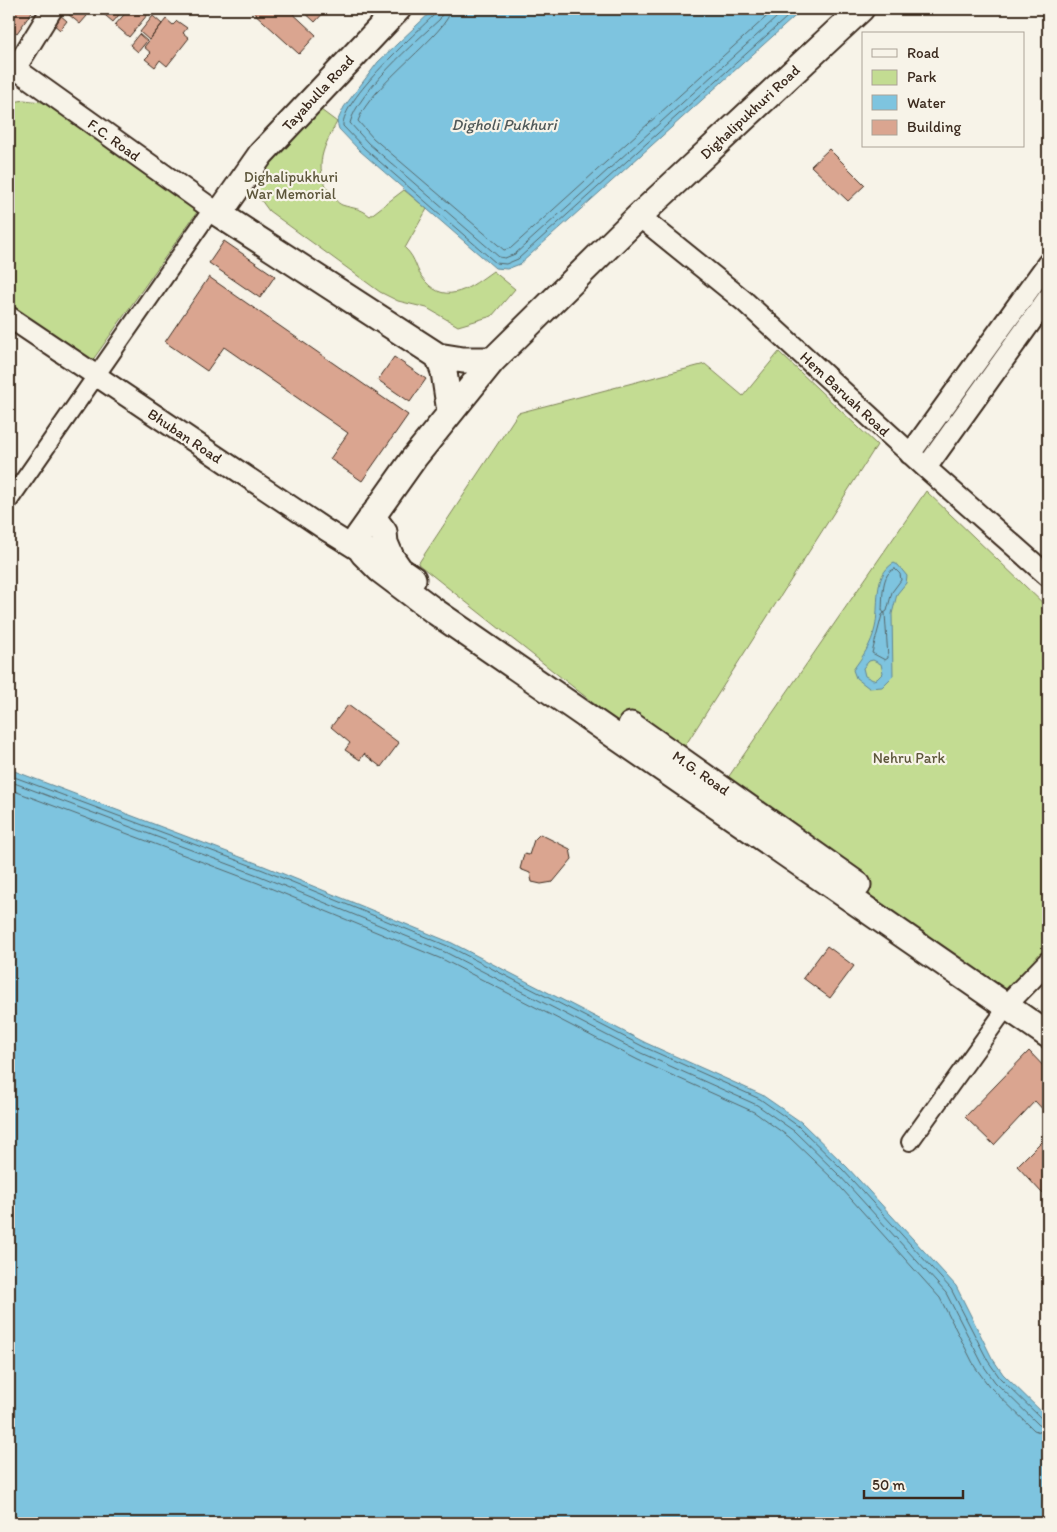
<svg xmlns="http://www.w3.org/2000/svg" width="1057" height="1532" font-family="Itim,sans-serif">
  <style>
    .green { fill: #c3dc92; stroke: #7f8358 }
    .water { fill: #7ec4df; stroke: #638692; fill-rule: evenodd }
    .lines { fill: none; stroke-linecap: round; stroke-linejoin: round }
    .shore { stroke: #56686b; stroke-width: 1 }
    .building { fill: #daa590; stroke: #3b2a1e }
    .minor-casing { stroke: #3b2a1e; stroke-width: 20 }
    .tertiary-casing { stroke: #3b2a1e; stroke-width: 24 }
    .primary-casing { stroke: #3b2a1e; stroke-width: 29 }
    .minor { stroke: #f7f3e8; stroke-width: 16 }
    .tertiary { stroke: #f7f3e8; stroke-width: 20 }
    .primary { stroke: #f7f3e8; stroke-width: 25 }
    .labels { text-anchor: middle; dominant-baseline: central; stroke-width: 4.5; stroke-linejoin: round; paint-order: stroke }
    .street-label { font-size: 15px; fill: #3b2a1e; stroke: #f7f3e8 }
    .park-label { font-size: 15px; fill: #5d563b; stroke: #f7f3e8 }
    .water-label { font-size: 16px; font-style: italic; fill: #4f5858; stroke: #f7f3e8 }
  </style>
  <rect width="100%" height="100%" fill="#f7f3e8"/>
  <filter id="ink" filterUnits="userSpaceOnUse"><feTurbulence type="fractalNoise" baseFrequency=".02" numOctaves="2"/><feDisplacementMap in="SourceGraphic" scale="10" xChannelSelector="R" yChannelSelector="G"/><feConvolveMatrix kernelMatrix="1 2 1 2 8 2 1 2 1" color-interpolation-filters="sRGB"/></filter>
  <g filter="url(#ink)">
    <path class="green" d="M24,100L42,102L197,204V212L92,361L9,303V103Z
      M313,104L337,122C324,146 313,166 329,191C332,196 337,203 342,205C354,209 359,207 370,216L404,190L427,209L405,248C417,259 415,270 425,281C447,307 472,286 493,271L515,289L492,316L458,326L427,308L398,301L380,292L269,211L258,196L257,179Z
      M779,352L877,445L676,760L640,740L418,564L518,413L705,364L743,396Z
      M926,491L1048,608V962L1014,997L716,795Z"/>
    <path class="water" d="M434,9H803L520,264L507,269L495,268L360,151L339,129L337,122L344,107L378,62Z
      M894,563L898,565L907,576L906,583L897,594L892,614L893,676L882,687L869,688L856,678L853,670C863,656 871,645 875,628C880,607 872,575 894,563ZM873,660L881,664L883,673L877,679L873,680L865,676L863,668L869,661Z
      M9,769L264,866L452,943L646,1043L762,1095L801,1122L847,1167L956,1286L992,1358L1003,1374L1048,1418V1523H9Z"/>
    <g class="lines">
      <path class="shore" d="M437,9L435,14C416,33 341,100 343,126L364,148L496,263L506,264L518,259L796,9
        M443,9L440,19C415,42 358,92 350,123L368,143L499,257L505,258L515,254L786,9
        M451,9C450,32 369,86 358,121L373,138L504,250L511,248L775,9
        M895,569L900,574L901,580L892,592L887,611L884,613L882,610C883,598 881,572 895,569Z
        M885,613L888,658L885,660L872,653L882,615Z
        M9,775L263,870L450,947L644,1047L760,1099L798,1126L843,1170L951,1289L988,1361L1000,1378L1043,1420L1048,1421
        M9,781L260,876L447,953L641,1053L757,1105L794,1131L839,1175L946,1293L983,1365L995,1382L1039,1425L1048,1428
        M9,789L258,883L444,960L638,1060L754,1112L789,1137L834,1180L940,1298L975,1367L989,1386L1034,1430L1048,1435"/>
    </g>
    <path class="building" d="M9,9H34L17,33L9,27Z
      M62,9H78L87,16L80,24Z
      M101,9H122L123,10L113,22L99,10Z
      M129,9L134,11L142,9L148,14L129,37L115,25Z
      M254,9H288L316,35L299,54L252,11Z
      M301,9H325L326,10L315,22Z
      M59,14L67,21L60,30L52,23Z
      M153,16L162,24L149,40L140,32Z
      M166,19L173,25L177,21L187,28L183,33L189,38L167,66L160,60L155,67L145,59L151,53L144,47Z
      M139,34L147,41L138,52L130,45Z
      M829,149L865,185L848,201L811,166Z
      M224,241L275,276L260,298L209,263Z
      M209,277L408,415L362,481L330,459L348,433L224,347L207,371L165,342Z
      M394,357L426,379L410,402L378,380Z
      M348,705L399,743L381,767L364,754L360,760L345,750L350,743L331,727Z
      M540,834L570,849L572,859L553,882L541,884L532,882L530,873L520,869L524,854L529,855L534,840Z
      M827,946L854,966L830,998L803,978Z
      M1029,1051L1048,1071V1115L1035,1101L994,1145L965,1117Z
      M1048,1135V1187L1042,1193L1017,1166Z"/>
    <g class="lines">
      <g class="minor-casing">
        <path id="minor" d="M9,501L212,209
          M910,1142L1007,1007"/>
      </g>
      <g class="tertiary-casing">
        <path id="tertiary" d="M9,64L219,214
          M15,69L52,9
          M639,216L744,301L926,468L1048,576
          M9,317L326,530L363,553L370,554
          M910,454L1048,263
          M926,468L1048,298
          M1007,1007L1015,996L1048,962"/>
      </g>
      <g class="primary-casing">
        <path id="primary" d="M398,9L261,154L219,214L438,356L444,372L450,412
          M861,9L639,216L493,360L414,458L358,537L363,553L380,570L433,610L1048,1035
          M438,356L463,360H493
          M372,516L384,532L385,543L391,557L400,570L413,579
          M631,725L858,885"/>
      </g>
      <use href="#minor" class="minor"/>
      <use href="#tertiary" class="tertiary"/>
      <use href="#primary" class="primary"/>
    </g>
  </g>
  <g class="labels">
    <g class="street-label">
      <text transform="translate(318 93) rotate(-47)">Tayabulla Road</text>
      <text transform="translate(750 112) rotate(-43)">Dighalipukhuri Road</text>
      <text transform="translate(114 140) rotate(36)">F.C. Road</text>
      <text transform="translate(845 394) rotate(43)">Hem Baruah Road</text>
      <text transform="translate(185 436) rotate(34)">Bhuban Road</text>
      <text transform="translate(701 773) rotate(35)">M.G. Road</text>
    </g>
    <g class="park-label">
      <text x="291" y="177">Dighalipukhuri<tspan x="291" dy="17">War Memorial</tspan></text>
      <text x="909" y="758">Nehru Park</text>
    </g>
    <g class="water-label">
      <text x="504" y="124">Digholi Pukhuri</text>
    </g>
  </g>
  <rect width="1057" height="1532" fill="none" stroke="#f7f3e8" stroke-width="30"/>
  <rect x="15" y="15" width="1027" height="1502" fill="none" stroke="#3b2a1e" stroke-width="2" filter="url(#ink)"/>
  <rect x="862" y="32" width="162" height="115" fill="#f7f3e8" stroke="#aca397"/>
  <rect x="872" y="49" width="25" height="8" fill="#f7f3e8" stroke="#aca397"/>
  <text x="907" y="58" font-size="15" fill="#3b2a1e">Road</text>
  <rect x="872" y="70" width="25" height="15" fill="#c3dc92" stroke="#aca397"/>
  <text x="907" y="82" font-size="15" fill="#3b2a1e">Park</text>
  <rect x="872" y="95" width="25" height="15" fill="#7ec4df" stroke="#aca397"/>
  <text x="907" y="108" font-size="15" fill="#3b2a1e">Water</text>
  <rect x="872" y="120" width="25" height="15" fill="#daa590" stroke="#aca397"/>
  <text x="907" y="132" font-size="15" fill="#3b2a1e">Building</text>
  <path d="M864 1490v8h99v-8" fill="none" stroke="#3b2a1e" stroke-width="2.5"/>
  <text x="872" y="1490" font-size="15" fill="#3b2a1e" stroke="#f7f3e8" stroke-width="4" paint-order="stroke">50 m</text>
</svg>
